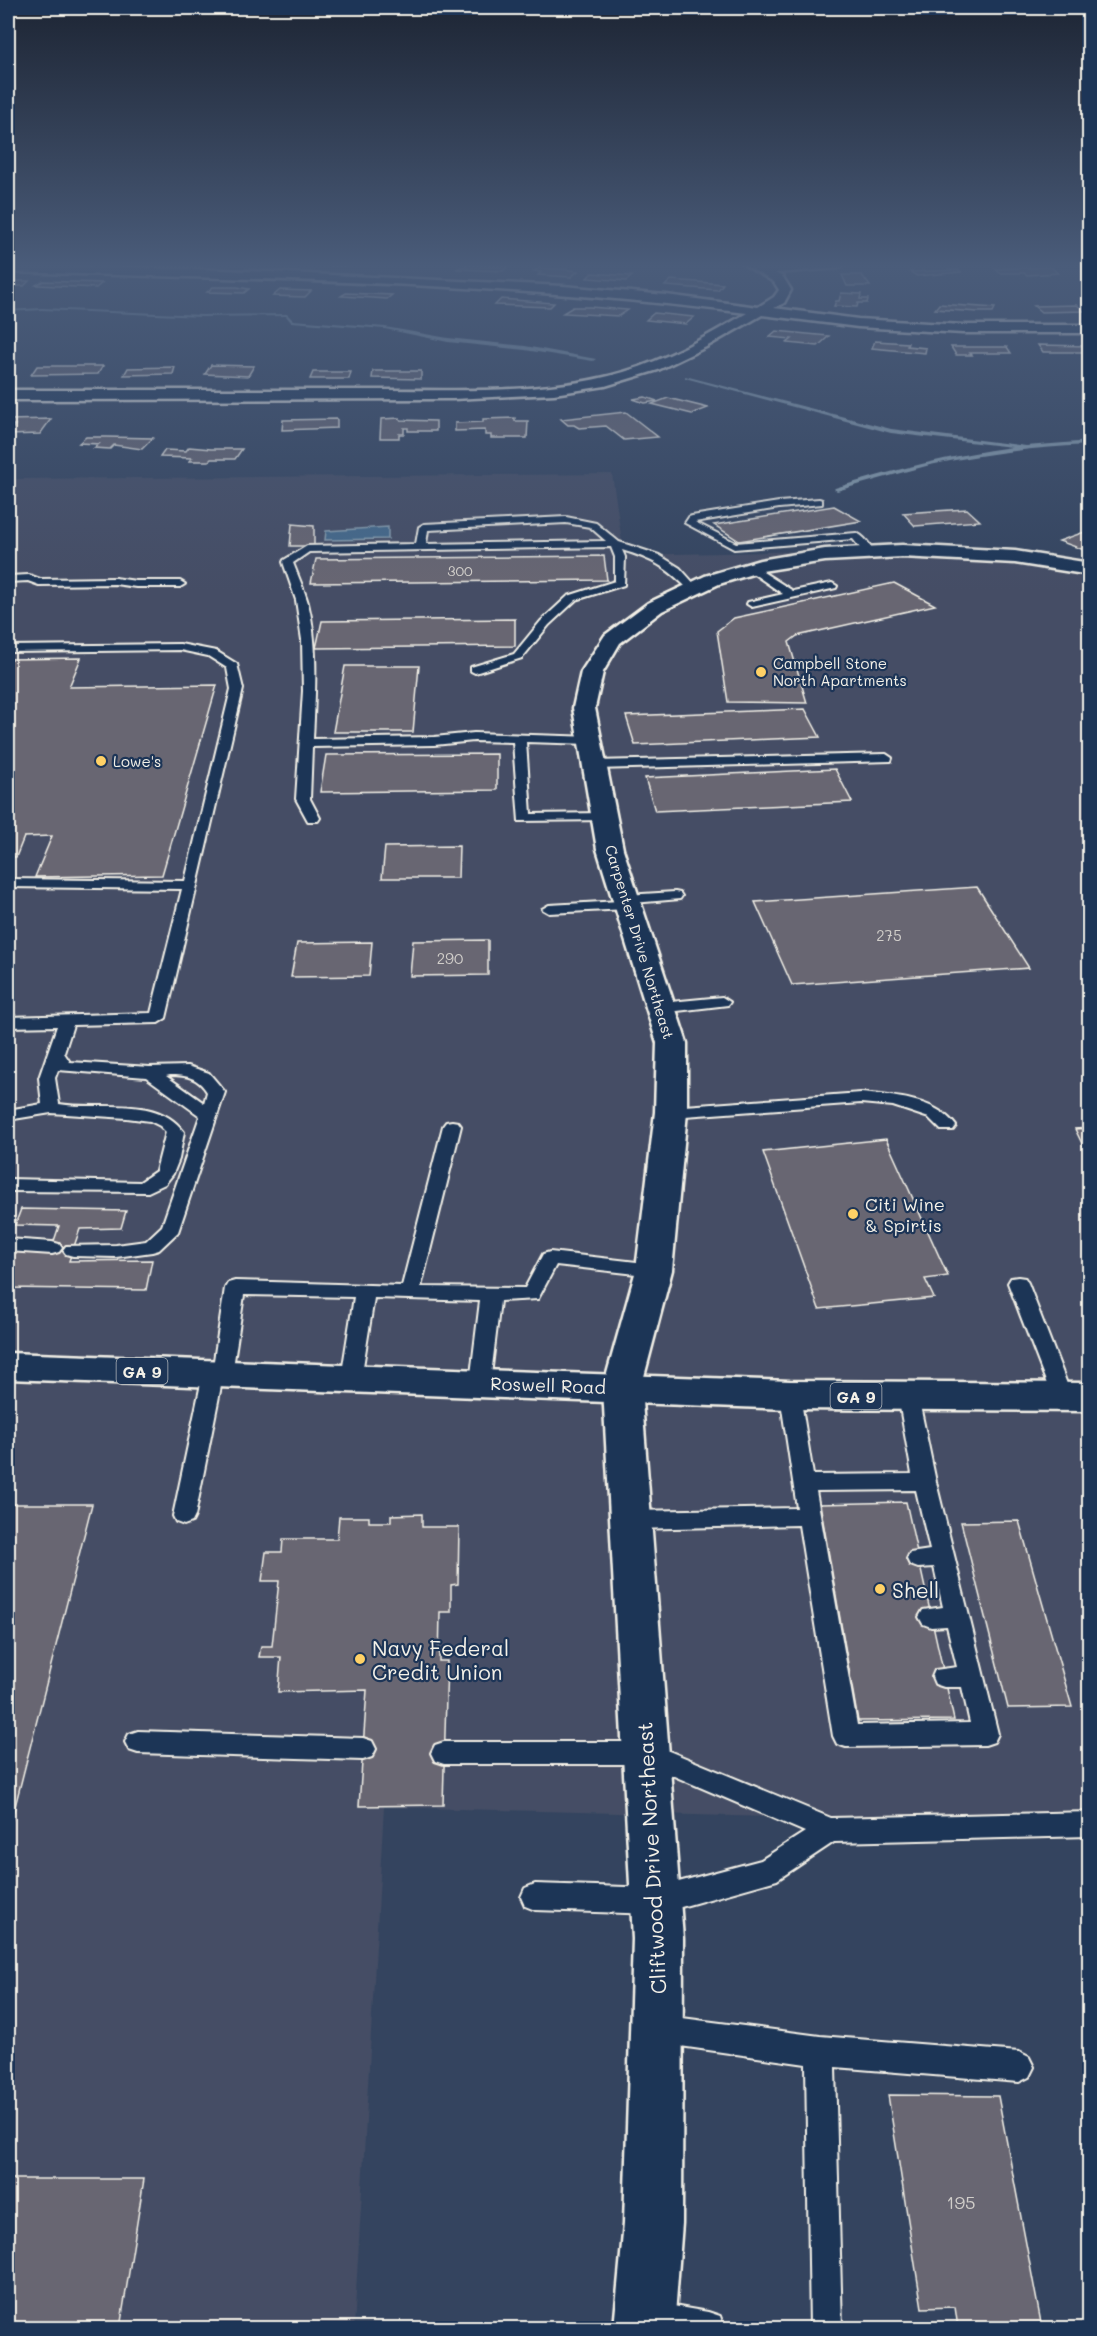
<svg xmlns="http://www.w3.org/2000/svg" width="1097" height="2336" font-family="Mali,sans-serif">
  <style>
    .built { fill: #444e65 }
    .water { fill: #456b8c; stroke: #8ba1b1; stroke-width: 1.5 }
    .lines { fill: none; stroke-linecap: round; stroke-linejoin: round }
    .stream { fill: #8ba1b1; fill-rule: evenodd }
    .building { fill: #686672; stroke: #f4f1e8; stroke-width: 1.5 }
    .service-casing { stroke: #f4f1e8; stroke-width: 4 }
    .minor-casing { stroke: #f4f1e8; stroke-width: 5 }
    .primary-casing { stroke: #f4f1e8; stroke-width: 5 }
    .service { fill: #1d3557; fill-rule: evenodd }
    .minor { fill: #1d3557; fill-rule: evenodd }
    .primary { fill: #1d3557; fill-rule: evenodd }
    .poi-dot { fill: #ffd166; stroke: #1d3557; stroke-width: 2 }
    .labels { text-anchor: middle; dominant-baseline: central; stroke-width: 4.5; stroke-linejoin: round; paint-order: stroke }
    .far-number-label { font-size: 14px; fill: #d1ceca }
    .far-poi-label { font-size: 15px; fill: #f4f1e8; stroke: #1d3557; text-anchor: start }
    .number-label { font-size: 15px; fill: #d1ceca }
    .far-street-label { font-size: 15px; fill: #f4f1e8; stroke: #1d3557 }
    .shield { fill: #1d3557; stroke: #b4b9bc; stroke-width: 1.5 }
    .shield-label { font-size: 16px; font-weight: bold; fill: #f4f1e8 }
    .poi-label { font-size: 18px; fill: #f4f1e8; stroke: #1d3557; text-anchor: start }
    .street-label { font-size: 18px; fill: #f4f1e8; stroke: #1d3557 }
    .near-number-label { font-size: 18px; fill: #d1ceca }
    .near-poi-label { font-size: 21px; fill: #f4f1e8; stroke: #1d3557; text-anchor: start }
    .near-street-label { font-size: 21px; fill: #f4f1e8; stroke: #1d3557 }
  </style>
  <rect width="100%" height="100%" fill="#34445f"/>
  <filter id="ink" filterUnits="userSpaceOnUse"><feTurbulence type="fractalNoise" baseFrequency=".0167" numOctaves="2"/><feDisplacementMap in="SourceGraphic" scale="12" xChannelSelector="R" yChannelSelector="G"/><feConvolveMatrix kernelMatrix="1 2 1 2 8 2 1 2 1" color-interpolation-filters="sRGB"/></filter>
  <g filter="url(#ink)">
    <path class="built" d="M612,474L624,555L955,548L1089,565V1825L384,1807L354,2328H8V479Z"/>
    <path class="water" d="M388,527V539L325,540L326,531Z"/>
    <g class="lines">
      <path class="stream" d="M42,308L202,315L287,314L293,320L385,327L448,338L525,346L596,359L593,361L525,350L448,342L385,329L291,322L286,316L202,317L42,310L8,312V310Z
        M685,376L891,429L1026,446L1090,441V445C1036,447 983,454 930,465C899,473 868,482 837,491L834,489L835,488C893,470 952,455 1012,447L891,433L685,378Z"/>
    </g>
    <path class="building" d="M332,264H385L331,266Z
      M467,265L507,267L503,271L456,269Z
      M1051,267L1058,273L1027,275L1024,273H1000L995,269Z
      M539,268L561,269L578,271L571,277L538,275L541,272L534,271Z
      M957,270L962,272L917,276L910,272Z
      M592,273L632,276L626,281L587,278Z
      M842,275H862L870,286H847Z
      M8,280H15L13,281H29L24,286H8Z
      M671,280L723,284L718,290L665,286Z
      M43,281L102,283L96,288L36,285Z
      M213,287H237L249,289L244,293L207,292Z
      M280,290L311,291L305,297L273,296Z
      M346,293L392,295L387,299L341,296Z
      M841,293L861,294L860,299H868L867,303H858L857,307L834,306L836,301H839Z
      M501,299L554,303L550,307L495,305Z
      M939,304L995,308L993,312H978L935,309Z
      M1077,305L1084,311L1041,312L1034,306Z
      M573,307H590L628,310L619,316L563,313Z
      M654,313L694,317L686,324L646,320Z
      M776,331L829,336L818,346L787,343L792,339L769,337Z
      M875,341L908,343L907,346L926,348L925,353L872,348Z
      M1038,345L1090,346V352H1043Z
      M951,347H1007L1011,353H970L972,355H956Z
      M211,365L254,366L248,376L205,374Z
      M37,366H103L98,374L31,375Z
      M175,367L173,374L124,375L128,368Z
      M373,371H421V379L372,378Z
      M313,372H351L349,379H310Z
      M645,397L657,401L645,403L633,399Z
      M668,398L708,408L692,414L652,404Z
      M626,412L658,437L624,440L606,426L579,428L574,425H568L561,419Z
      M400,418V420L436,421V431H408V428H404V434H399V438H380L381,419Z
      M515,418V421H528L527,438H491V435H485V430L455,431V423L483,422V419Z
      M51,419L40,434L8,435L15,425H8V420Z
      M337,419V428L282,430L283,420Z
      M86,437H106L153,438L142,449L114,445L110,449L94,448L99,444L79,443Z
      M189,447L211,449H242L235,459H211L209,461H189L192,458L160,457L165,450L186,451Z
      M834,506L861,521L739,541L714,525Z
      M967,509L980,521L915,526L903,513Z
      M292,524L314,526V546H290Z
      M1090,530V550L1087,551L1059,541Z
      M604,556L607,580L311,583L316,559Z
      M894,583L935,605L797,636L789,642L807,703L728,702L717,631L734,618Z
      M515,619V646L316,648L322,621Z
      M81,658L69,687L217,685L162,875L35,877L52,836L24,837L16,857H8V659Z
      M345,666H419L413,732H333Z
      M805,709L820,737L635,745L626,716Z
      M497,754V790L320,792L326,755Z
      M835,769L852,802L655,811L645,778Z
      M459,846L458,878H382L385,847Z
      M977,887L1029,968L792,985L755,902Z
      M488,940V975L410,976L413,941Z
      M372,942L369,976L291,977L297,943Z
      M1090,1128V1160L1075,1129Z
      M886,1139L948,1276L925,1279L934,1298L819,1309L763,1152Z
      M21,1209L126,1211L121,1228L80,1229L69,1261L152,1260L146,1290L8,1288V1252L50,1253L59,1226L15,1225Z
      M906,1502L954,1720L858,1721L820,1504Z
      M8,1504H92L8,1834Z
      M422,1514V1527H459L458,1584L451,1585V1612H440L439,1661H447L443,1805L359,1806L367,1690L278,1692L281,1657H259L261,1646H272L279,1581H262L266,1552H282L283,1539H337L339,1517H369V1522H391V1515Z
      M1019,1521L1072,1707L1008,1708L961,1522Z
      M888,2095L998,2096L1042,2328H958L955,2307L922,2308Z
      M8,2179H144L120,2328H8Z"/>
    <g class="lines">
      <g class="service-casing">
        <path id="service" d="M819,499L822,500V504L779,508L695,522L736,543L856,533C863,535 874,548 873,554H865L853,539L734,549L685,523L689,517L692,516L779,502Z
          M566,517L596,523L619,542L659,555L680,568L698,588L693,591L689,590C667,567 652,559 622,550L625,557L624,585L576,600L549,625L522,658L475,673L471,671V667L514,654L541,621L568,596L615,581V557L611,547L309,552L293,563C298,576 304,589 308,603C319,647 315,694 313,739L434,737L474,733L594,737L596,740L590,744L526,742L531,814L604,813L611,817L609,820L519,821L513,742L474,741L434,745L312,747L310,799L320,818L318,821H308L296,799L303,691L302,640L296,600L283,562L284,560L307,546L416,544L419,527L424,524ZM566,523L590,527L606,541L426,544L428,530Z
          M752,565L793,591L832,583L837,586L836,588L752,607L747,604L748,602L783,594L748,570L747,568Z
          M29,575L40,579L115,578L136,581H180L185,584L180,587H136L115,584L39,585L28,581L8,582V576Z
          M180,644L216,651L237,664L243,689L166,1018L158,1023L73,1025L64,1053L70,1062L150,1067L188,1066L209,1073L225,1092L178,1232L159,1250L152,1252L116,1257L73,1256L66,1254L63,1250L66,1246L116,1245L146,1241L162,1226L200,1116L146,1077L58,1070L55,1078L59,1104C99,1111 157,1094 184,1132L179,1159L173,1174L165,1184L148,1192L8,1191V1179L140,1182L156,1171L166,1132L160,1126L150,1121L127,1118L51,1113L8,1120V1110L42,1104L39,1078L57,1026L8,1027V1017L151,1013L182,889L8,887V879L185,881L231,689L227,668L208,656L180,650L8,652V646ZM170,1075C186,1075 198,1077 207,1092L204,1103L166,1076Z
          M886,754L892,758L891,761L595,769L589,765L595,761Z
          M675,892L680,893L682,896L680,899L633,903L632,908L627,909L549,913L542,909L549,905L620,901L621,896L626,895Z
          M722,997L730,1002L728,1005L660,1013L652,1008L660,1003Z
          M861,1093C892,1096 936,1098 956,1126L953,1130H941L929,1118L893,1106L861,1103L671,1117L665,1116L662,1112L665,1108L671,1107Z
          M452,1121L458,1122L461,1126L421,1287L525,1288L543,1254L550,1252L654,1264L661,1266L664,1270L661,1274L654,1276L556,1265L538,1299L500,1301L490,1383L487,1388L480,1390L473,1388L470,1383L480,1301L374,1298L361,1379L358,1384L351,1386L344,1384L341,1379L354,1297L244,1295L232,1374L229,1379L222,1381L195,1516L192,1522L184,1525L176,1522L173,1516L203,1374L206,1369L213,1367L225,1288L228,1283L235,1281L402,1286L443,1126L446,1122Z
          M8,1239L52,1242L59,1244L62,1248L59,1252L52,1254L8,1251Z
          M1018,1277L1025,1278L1028,1283L1072,1397L1069,1402L1062,1404L1055,1402L1052,1397L1008,1283L1011,1278Z
          M790,1388L797,1390L800,1395L813,1475L912,1474L898,1396L901,1391L908,1389L915,1391L918,1396L936,1482L998,1734L994,1742L985,1745L846,1747L837,1744L833,1736L799,1525L632,1529L624,1526L621,1520L624,1514L632,1511L797,1508L780,1395L783,1390ZM916,1490L930,1550L910,1553L907,1559L910,1565L918,1568L934,1567L943,1607L923,1610L919,1617L923,1624L931,1627L947,1626L957,1667L935,1670L932,1677L935,1684L944,1687H962L970,1723L857,1725L816,1491Z
          M138,1731L363,1738L372,1741L376,1749L372,1757L363,1760L138,1753L129,1750L125,1742L129,1734Z
          M444,1742H647L831,1818L1090,1812V1836L834,1842L777,1880L656,1914L535,1910L525,1906L521,1897L525,1888L535,1884L656,1888L761,1860L805,1832L646,1764H444L435,1761L431,1753L435,1745Z
          M659,2015L820,2036L1019,2052L1029,2057L1034,2067L1029,2077L1019,2082L835,2067L842,2328H810L806,2064L659,2043L649,2039L645,2029L649,2019Z
          M650,2302L708,2312L720,2316L724,2328H638L634,2318L639,2307Z"/>
      </g>
      <g class="minor-casing">
        <path id="minor" d="M8,264L225,270L563,286L666,295L758,307L774,297L779,290L774,282L743,264H758L763,266L845,264L839,268L775,273L783,277L791,290L784,303L774,308L858,319L963,325H1090V333H963L858,327L762,315L706,347L658,370L605,386L554,394L453,399L8,400V390C128,390 247,390 367,390C451,389 542,396 624,372C668,359 708,336 747,313C502,282 254,279 8,272Z
          M902,545L1015,551L1090,563V575L1015,563L902,557L825,561L762,571L719,584L662,611L620,643L603,672L595,708L623,849L687,1043V1112L672,1270L641,1388L683,1939L682,2223L674,2328H614L624,2223L633,1939L603,1388L636,1270L655,1112L657,1043L597,849L573,708L581,672L605,635L648,603L705,576L760,560L825,549Z"/>
      </g>
      <g class="primary-casing">
        <path id="primary" d="M8,1353L790,1381L1090,1383V1411L790,1409L8,1379Z"/>
      </g>
      <use href="#service" class="service"/>
      <use href="#minor" class="minor"/>
      <use href="#primary" class="primary"/>
    </g>
  </g>
  <linearGradient id="sky" x2="0" y2="1"><stop stop-color="#1d2534"/><stop offset="0.45" stop-color="#4a5c7a"/><stop offset="1" stop-color="#4a5c7a" stop-opacity="0"/></linearGradient>
  <rect width="1097" height="591" fill="url(#sky)"/>
  <g class="poi-dot">
    <circle cx="761" cy="672" r="6"/>
    <circle cx="101" cy="761" r="6"/>
    <circle cx="853" cy="1214" r="6"/>
    <circle cx="880" cy="1589" r="6"/>
    <circle cx="360" cy="1659" r="6"/>
  </g>
  <g class="labels">
    <g class="far-number-label">
      <text x="460" y="570">300</text>
    </g>
    <g class="far-poi-label">
      <text x="773" y="663">Campbell Stone<tspan x="773" dy="17">North Apartments</tspan></text>
      <text x="113" y="761">Lowe's</text>
    </g>
    <g class="number-label">
      <text x="889" y="935">275</text>
      <text x="450" y="958">290</text>
    </g>
    <g class="far-street-label">
      <text transform="translate(640 942) rotate(73)">Carpenter Drive Northeast</text>
    </g>
    <g class="shield">
      <rect x="116.5" y="1358" width="51" height="26" rx="4.5"/>
      <rect x="830.5" y="1383" width="51" height="26" rx="4.5"/>
    </g>
    <g class="shield-label">
      <text x="142" y="1371">GA 9</text>
      <text x="856" y="1396">GA 9</text>
    </g>
    <g class="poi-label">
      <text x="865" y="1204">Citi Wine<tspan x="865" dy="21">&amp; Spirtis</tspan></text>
    </g>
    <g class="street-label">
      <text transform="translate(548 1385) rotate(2)">Roswell Road</text>
    </g>
    <g class="near-number-label">
      <text x="961" y="2202">195</text>
    </g>
    <g class="near-poi-label">
      <text x="892" y="1589">Shell</text>
      <text x="372" y="1647">Navy Federal<tspan x="372" dy="24">Credit Union</tspan></text>
    </g>
    <g class="near-street-label">
      <text transform="translate(651 1858) rotate(-93)">Cliftwood Drive Northeast</text>
    </g>
  </g>
  <rect width="1097" height="2336" fill="none" stroke="#1d3557" stroke-width="30"/>
  <rect x="15" y="15" width="1067" height="2306" fill="none" stroke="#f4f1e8" stroke-width="2" filter="url(#ink)"/>
</svg>
